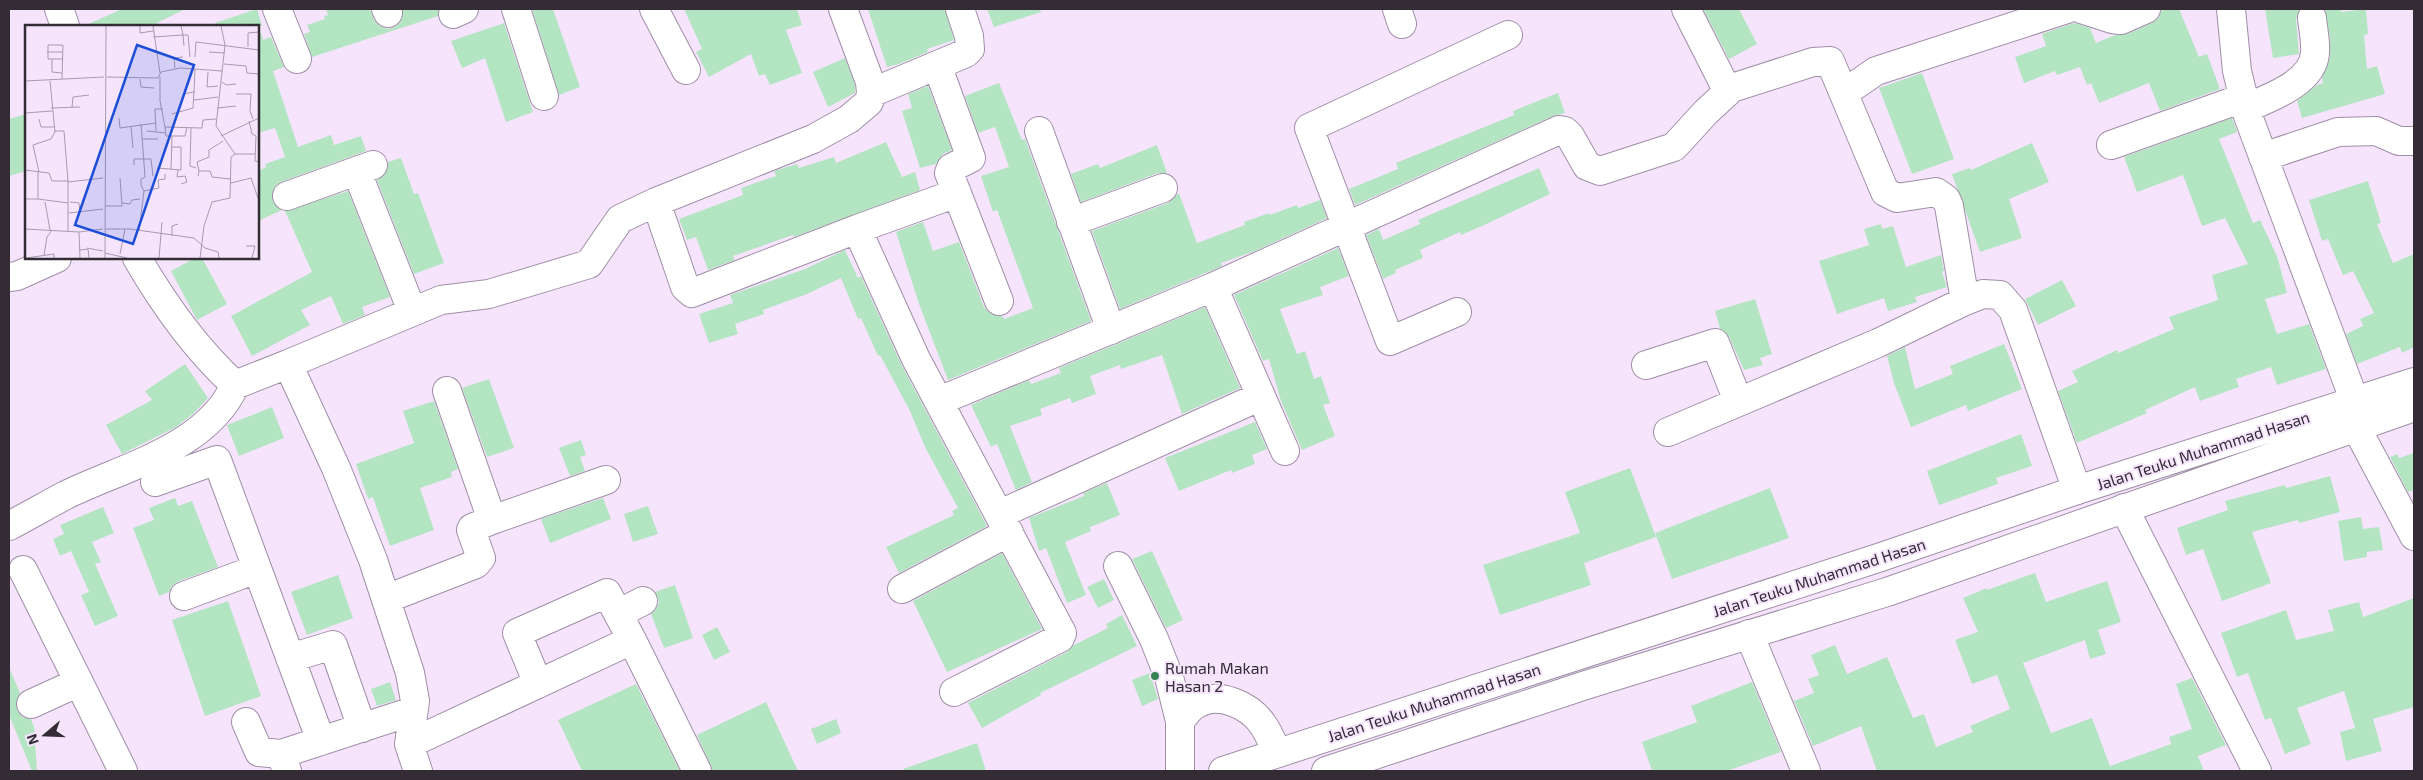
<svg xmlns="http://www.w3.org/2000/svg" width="2423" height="780" font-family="'Exo 2',sans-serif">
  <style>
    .building { fill: #b4e5c2 }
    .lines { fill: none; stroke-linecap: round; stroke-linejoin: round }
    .minor-casing { stroke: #9f8fa6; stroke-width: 30 }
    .highway-casing { stroke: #9f8fa6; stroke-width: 30 }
    .minor { stroke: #fff; stroke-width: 28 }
    .highway { stroke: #fff; stroke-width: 28 }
    .poi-dot { fill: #358352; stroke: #f6e4fd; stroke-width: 2 }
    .labels { text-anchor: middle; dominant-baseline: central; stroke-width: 4; stroke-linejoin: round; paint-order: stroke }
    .street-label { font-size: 16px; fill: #332c35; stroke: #f6e4fd }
    .poi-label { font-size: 16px; fill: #332c35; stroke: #f6e4fd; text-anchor: start }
    .inset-road { fill: none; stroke: #a89aad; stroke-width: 1 }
    .view { fill: #1d4ed8; fill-opacity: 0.15; stroke: #1d4ed8; stroke-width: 2.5 }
    .inset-edge { fill: none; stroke: #332c35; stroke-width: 2.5 }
  </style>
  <rect width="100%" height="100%" fill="#f6e4fd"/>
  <path class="building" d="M122,9H185L151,26H84Z
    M257,9L262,26H215V23Z
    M326,9H370L374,20L380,26L388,29L395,27L401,22L403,9H439L438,16L312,57L304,34L310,32L307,25L325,19L324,16L328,15Z
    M532,9H553L580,87L559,95Z
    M684,9H797L802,25L786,30L802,73L770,85L765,74L759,76L751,54L709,77L696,52L702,49Z
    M868,9H945L954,40L927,49L928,52L899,64L887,67Z
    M987,9H1040L1041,12L994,27Z
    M1703,9H1739L1757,44L1729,59Z
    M2166,9H2179L2199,57L2207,54L2220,89L2160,111L2149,83L2099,103L2091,83L2087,85L2080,67L2057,75L2055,71L2024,83L2015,57L2046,46L2042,34L2074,23L2090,28L2096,43L2115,35L2127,34L2152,23L2159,18L2161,11Z
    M2265,9H2300L2296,19L2299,54L2273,58Z
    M2325,9H2341V12L2366,9L2368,34L2364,35L2367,69L2377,66L2385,94L2302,118L2297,101L2317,85L2323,83L2322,77L2330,57V38Z
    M504,23L533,112L506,122L485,58L462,68L451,41Z
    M258,33H261L263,40L271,37L284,67L273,71L298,147L331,135L334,145L361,136L366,151L281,182L275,186L272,194L273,202L282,210L258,221V171L266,167L265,164L285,157L275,128L258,133Z
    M845,58L855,85V93L828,107L813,72Z
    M1922,73L1954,159L1912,174L1879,88Z
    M999,83L1022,140L1025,139L1091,321L948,380L919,304L896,232L923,222L933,251L959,242L984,307L990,313L1002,316L1004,319L1033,308L997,210L993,212L981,176L1009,167L995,127L978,133L965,96Z
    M928,86L952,150L943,154L936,164L920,168L902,111L912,108L908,94Z
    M1558,93L1565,113L1553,116L1355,205L1349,189L1398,169L1396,163L1514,115L1513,111Z
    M26,114V171L9,176V119Z
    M2232,118L2237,132L2219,139L2253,223L2260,220L2277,256L2287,293L2265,299L2277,334L2309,324L2326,369L2277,385L2271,367L2236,379L2239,387L2200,401L2195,387L2145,410L2147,413L2077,443L2058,391L2078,382L2072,371L2117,350L2118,353L2174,329L2169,317L2218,300L2212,275L2248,264L2225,218L2202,226L2183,175L2137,192L2124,157Z
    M886,142L902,177L915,172L920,190L794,237L793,235L733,256L735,260L708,270L696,237L687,240L679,219L743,195L741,188L776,176L774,171L797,164L799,168L834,157L836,163Z
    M2032,143L2049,182L2009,199L2022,238L1980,252L1952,174L1970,168L1971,170Z
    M1157,145L1167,173H1158L1081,202L1071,174L1098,164L1100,168Z
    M401,158L414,194L418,193L444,263L414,274L377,180L385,175L388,162Z
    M1539,168L1550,194L1482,226L1461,235L1460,232L1420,250L1423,258L1395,270L1396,273L1383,279L1366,235L1379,229L1383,240L1420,224L1418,220Z
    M2368,181L2381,223L2377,224L2393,263L2414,254V347L2402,353L2400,347L2357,364L2346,334L2363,326L2360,319L2374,313L2353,271L2343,275L2328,239L2322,241L2309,200Z
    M348,191L390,297L362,307L365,315L343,324L331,296L301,310L310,325L252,356L231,316L312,272L285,211Z
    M1179,193L1197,243L1245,225L1244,222L1269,213V215L1297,205L1298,208L1320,200L1327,218L1255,251L1221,263L1222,266L1120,309L1092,231L1168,203Z
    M1881,224L1882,229L1893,226L1906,267L1941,255L1944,271L1942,272L1947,287L1915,297L1917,302L1888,311L1884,298L1837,314L1819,261L1869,245L1864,229Z
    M1338,248L1349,276L1320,287L1323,295L1280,309L1297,354L1305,351L1314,379L1321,376L1330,403L1323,405L1335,436L1302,450L1281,401L1269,359L1263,361L1234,295Z
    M845,250L858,278L861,276L902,366L987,526L899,573L886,547L954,515L952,511L958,508L925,447L910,411L880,355L878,356L861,318L858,319L841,278L807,294L763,310L764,314L735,324L738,334L709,343L699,314L733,303L730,295L805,269Z
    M195,258H202L227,304L197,320L171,271Z
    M2062,280L2076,306L2038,325L2025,299Z
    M1755,299L1772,354L1760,358L1763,365L1744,370L1729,337L1720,329L1715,311Z
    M1205,307L1240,388L1182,414L1162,355L1121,369L1120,365L1090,376L1096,394L1072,403L1070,398L1040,409L1042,415L1010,426L1032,482L1016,490L997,444L991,447L971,405L1029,380L1031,384L1061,373L1059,368Z
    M2004,344L2022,389L1968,411L1966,405L1911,427L1894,383L1887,356L1905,347L1915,389L1953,374L1950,366Z
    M185,364L208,398L194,413L176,427L122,454L106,425L152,400L145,391Z
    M489,379L514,448L487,457L462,388Z
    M434,401L458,469L451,472L452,477L420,488L434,530L390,546L373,497L368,499L356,464L414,443L403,411Z
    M272,407L284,438L239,456L227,425Z
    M1255,422L1267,449L1252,455L1255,464L1232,473L1231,470L1179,491L1165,458Z
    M2021,434L2032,466L1996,478L1998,484L1939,505L1927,471Z
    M581,440L586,455L580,457L585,471L570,476L559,448Z
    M2414,453V490L2408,492L2390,457L2397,454L2399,458Z
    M1630,468L1656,537L1584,563L1591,585L1500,615L1483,565L1580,533L1565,492Z
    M2330,476L2340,512L2299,523L2298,520L2252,532L2271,583L2222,601L2203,549L2186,555L2177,528L2228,510L2225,501L2285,485L2286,488Z
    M1107,483L1120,515L1090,527L1091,531L1065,542L1086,595L1067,603L1046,548L1039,551L1029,518L1084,496L1083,493Z
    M1770,488L1789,538L1672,579L1655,533Z
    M175,498L178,506L192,501L218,567L179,581L172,586L169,592L159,596L133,528L154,520L149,508Z
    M603,498L611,519L550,543L541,519Z
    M648,506L658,534L633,542L624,514Z
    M103,507L114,533L92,542L101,562L95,564L118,616L95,626L81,595L89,592L71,551L60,556L53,539L64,534L60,525Z
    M2361,517L2363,529L2379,527L2383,550L2367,552V557L2344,561L2338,521Z
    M1152,551L1183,620L1166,628L1132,559Z
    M1002,553L1042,629L947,672L913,601Z
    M2035,573L2046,602L2107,581L2121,622L2098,630L2106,654L2090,659L2085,640L2023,663L2051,733L2092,718L2110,766L2171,744L2169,737L2192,729L2176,684L2192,678L2226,745L2198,756L2204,771H1877L1861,726L1813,746L1794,701L1814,693L1808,679L1819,675L1811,655L1835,645L1847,674L1887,657L1913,718L1924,714L1936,747L1973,732L1970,726L2010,709L1997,675L1972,684L1955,640L1978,632L1963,598L1987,588V590Z
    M338,575L353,618L307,635L291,592Z
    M1104,579L1114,600L1098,608L1087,587Z
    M675,585L693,638L664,648L651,614L656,609L659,602L655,592Z
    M2414,598V707L2373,719L2382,751L2346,761L2340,732L2355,728L2344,691L2297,708L2311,744L2285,754L2271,718L2265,720L2248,673L2237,677L2221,633L2286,610L2296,640L2334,631L2328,610L2359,602L2363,617Z
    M228,601L261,696L205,716L172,620Z
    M1122,615L1137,646L1040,693L1041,695L982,728L968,703L1067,652L1072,646L1108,628L1106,624Z
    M717,627L730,652L714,660L702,635Z
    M9,667L20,693L16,702L17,710L22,717L31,719L34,727L37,771H32L9,715Z
    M1150,673L1158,699L1142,706L1132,680Z
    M390,682L396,700L377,706L371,689Z
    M1752,682L1781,752L1727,771H1652L1642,742L1697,722L1691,706Z
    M636,684L680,771H582L558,720Z
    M766,702L798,771H713L697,735Z
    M836,719L841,733L817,744L811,729Z
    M977,743L986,771H904L903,769Z"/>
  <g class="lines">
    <g class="minor-casing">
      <path id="minor" d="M59,9L65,26
        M277,9L297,59
        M386,9L388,13
        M516,9L544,96
        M654,9L686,70
        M1397,9L1402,24
        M1686,9L1723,82L1732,88L1813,62L1830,61L1885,192L1897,198L1936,192L1946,199L1949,206L1965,301
        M2081,9L2112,19L2121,20L2146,9
        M2231,9L2237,71L2248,116L2355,402
        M453,14L464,9
        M937,65L971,158L951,168L949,173L999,301
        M871,93L966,53L970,49L969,36L960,9
        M1844,93L1876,71L2067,9
        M2246,108C2269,98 2313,83 2315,53C2316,42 2313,29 2312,18
        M1039,131L1111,330
        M2111,145L2243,98
        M2263,157L2338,132L2376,131L2399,141H2414
        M357,172L412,311
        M287,196L373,165
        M656,202L685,287L692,293L857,229L957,193
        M1071,222L1163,188
        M857,229L916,359L1062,633L1060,638L954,692
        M137,258C163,303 197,350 235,385L288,364L336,468L373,560L410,673L415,701L409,744L418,771
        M9,277L17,276L57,258
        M1213,287L1285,451
        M1457,312L1390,341L1309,128L1508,35
        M288,364L441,300L489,294L589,264L620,219L656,202L813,139L849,119L869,102L871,93L870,82L843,9
        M1646,365L1715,343L1738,401
        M939,401L1213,287L1559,130L1565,131L1570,136L1587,166L1600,171L1674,147L1706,112L1732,88
        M2356,427L2414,536
        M1668,432L1878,343L1965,301L1983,294L2000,295L2013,310L2077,490
        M155,482L217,460L321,741
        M2124,508L2257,771
        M1000,514L1261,396
        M492,520L606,480
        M9,526C28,516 47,505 66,495C123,467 207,448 235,385
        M1118,566L1154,639L1169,677L1180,721
        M23,570L123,771
        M902,589L1009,532
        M184,596L257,569
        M386,599L476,564L481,558L471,530L472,528L492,520L447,391
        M618,614L643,601
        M1749,634L1806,771
        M632,640L697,771
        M290,658L333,645L362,728
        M31,704L79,682
        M246,722L259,752L281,754
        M409,744L632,640L607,593L517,633L538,684
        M287,771L281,754L413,711
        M1180,771V721C1185,715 1190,707 1197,704C1218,691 1250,705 1263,725C1269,733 1273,744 1277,753"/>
    </g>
    <g class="highway-casing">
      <path id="highway" d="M1223,771L1881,557L2077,490L2414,382
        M1326,771L1586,685L1887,592L2414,407"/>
    </g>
    <use href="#minor" class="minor"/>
    <use href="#highway" class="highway"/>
  </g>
  <circle class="poi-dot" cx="1155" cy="676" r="5"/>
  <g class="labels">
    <g class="street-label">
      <text transform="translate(2203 450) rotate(-18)">Jalan Teuku Muhammad Hasan</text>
      <text transform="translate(1819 577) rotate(-18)">Jalan Teuku Muhammad Hasan</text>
      <text transform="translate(1434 702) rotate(-18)">Jalan Teuku Muhammad Hasan</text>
    </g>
    <g class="poi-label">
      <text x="1165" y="667">Rumah Makan<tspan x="1165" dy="18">Hasan 2</tspan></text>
    </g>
  </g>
  <g transform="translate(25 25)">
    <rect width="234" height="234" fill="#f6e4fd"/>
    <path class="inset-road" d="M115,1V8L128,6M128,1L135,48M156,1L158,10H163L165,32M196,1L200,20L191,101L210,129H230M128,12L158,10L159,21M223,22V8L234,7M22,27H38M184,27L200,28M170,32L171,17L234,25M27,34V47L37,48M199,39L221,41L222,48L234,49M150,43L149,33L158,32M183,47L182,62L193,61M82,52L133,53L136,47L155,43L197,46M135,52V76L140,102L177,103L178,95L191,94M37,54L38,20H23V34H38M115,54L116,62L129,63M0,56L79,52M197,57L201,60L211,59M158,69L169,67L170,44M211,69H226L225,86L228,94M169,75L193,72M47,82L48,72L64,70M26,83L55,82M192,83L211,81M0,88L27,86M147,89L168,83L169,66M94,93L95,103L131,98M14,94L16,102H29M224,96L227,109L231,111L230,136L234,137M116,99L120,152L116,154V160L119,166M106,101L108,123M140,102L141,111H160L162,102M166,103L165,141L171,143M29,106H39L43,156M122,106L141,108M131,106L130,84H138M196,111L234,93M117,114H133M109,140V134H126L128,151M132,143L156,145V122H147M146,144L147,111M0,145L24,148L27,156H43V206M153,145L152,152L160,151L162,157L156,159M174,146L172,137L184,132V125L198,116M14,147L8,120L26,114L30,107L25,56M173,151L174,146H185L187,152L205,154M43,157L78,153M206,158L226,153L234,176M0,174H13V147M13,174L43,178M20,177L25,205M45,177L54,178L55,187M97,178L105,179L107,175L115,174M81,181H97L95,153M44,188L78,184M0,204L54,207L78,204M80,204H105L169,213L180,223L193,227L194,233M114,206L119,166L134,163L133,155L140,154V149M54,207L55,233M147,211V201L153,199M221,221H230L227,233M62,223L78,226M55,225L63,224L64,233M80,228L102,233M95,229L100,204M19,230L22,212L27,205M1,233L29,229V233M80,233L81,1M134,233L137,197M175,233L179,201L187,177L205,173L206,132L210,129"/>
    <path class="view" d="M112,20L169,40L108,219L50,200Z"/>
    <rect width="234" height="234" class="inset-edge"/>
  </g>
  <rect width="2423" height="780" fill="none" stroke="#332c35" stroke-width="20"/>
  <g transform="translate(45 735) rotate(251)" stroke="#f6e4fd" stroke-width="4" paint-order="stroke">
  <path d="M0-4L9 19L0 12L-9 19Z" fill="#332c35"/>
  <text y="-8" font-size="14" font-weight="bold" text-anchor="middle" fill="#332c35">N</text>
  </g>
</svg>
